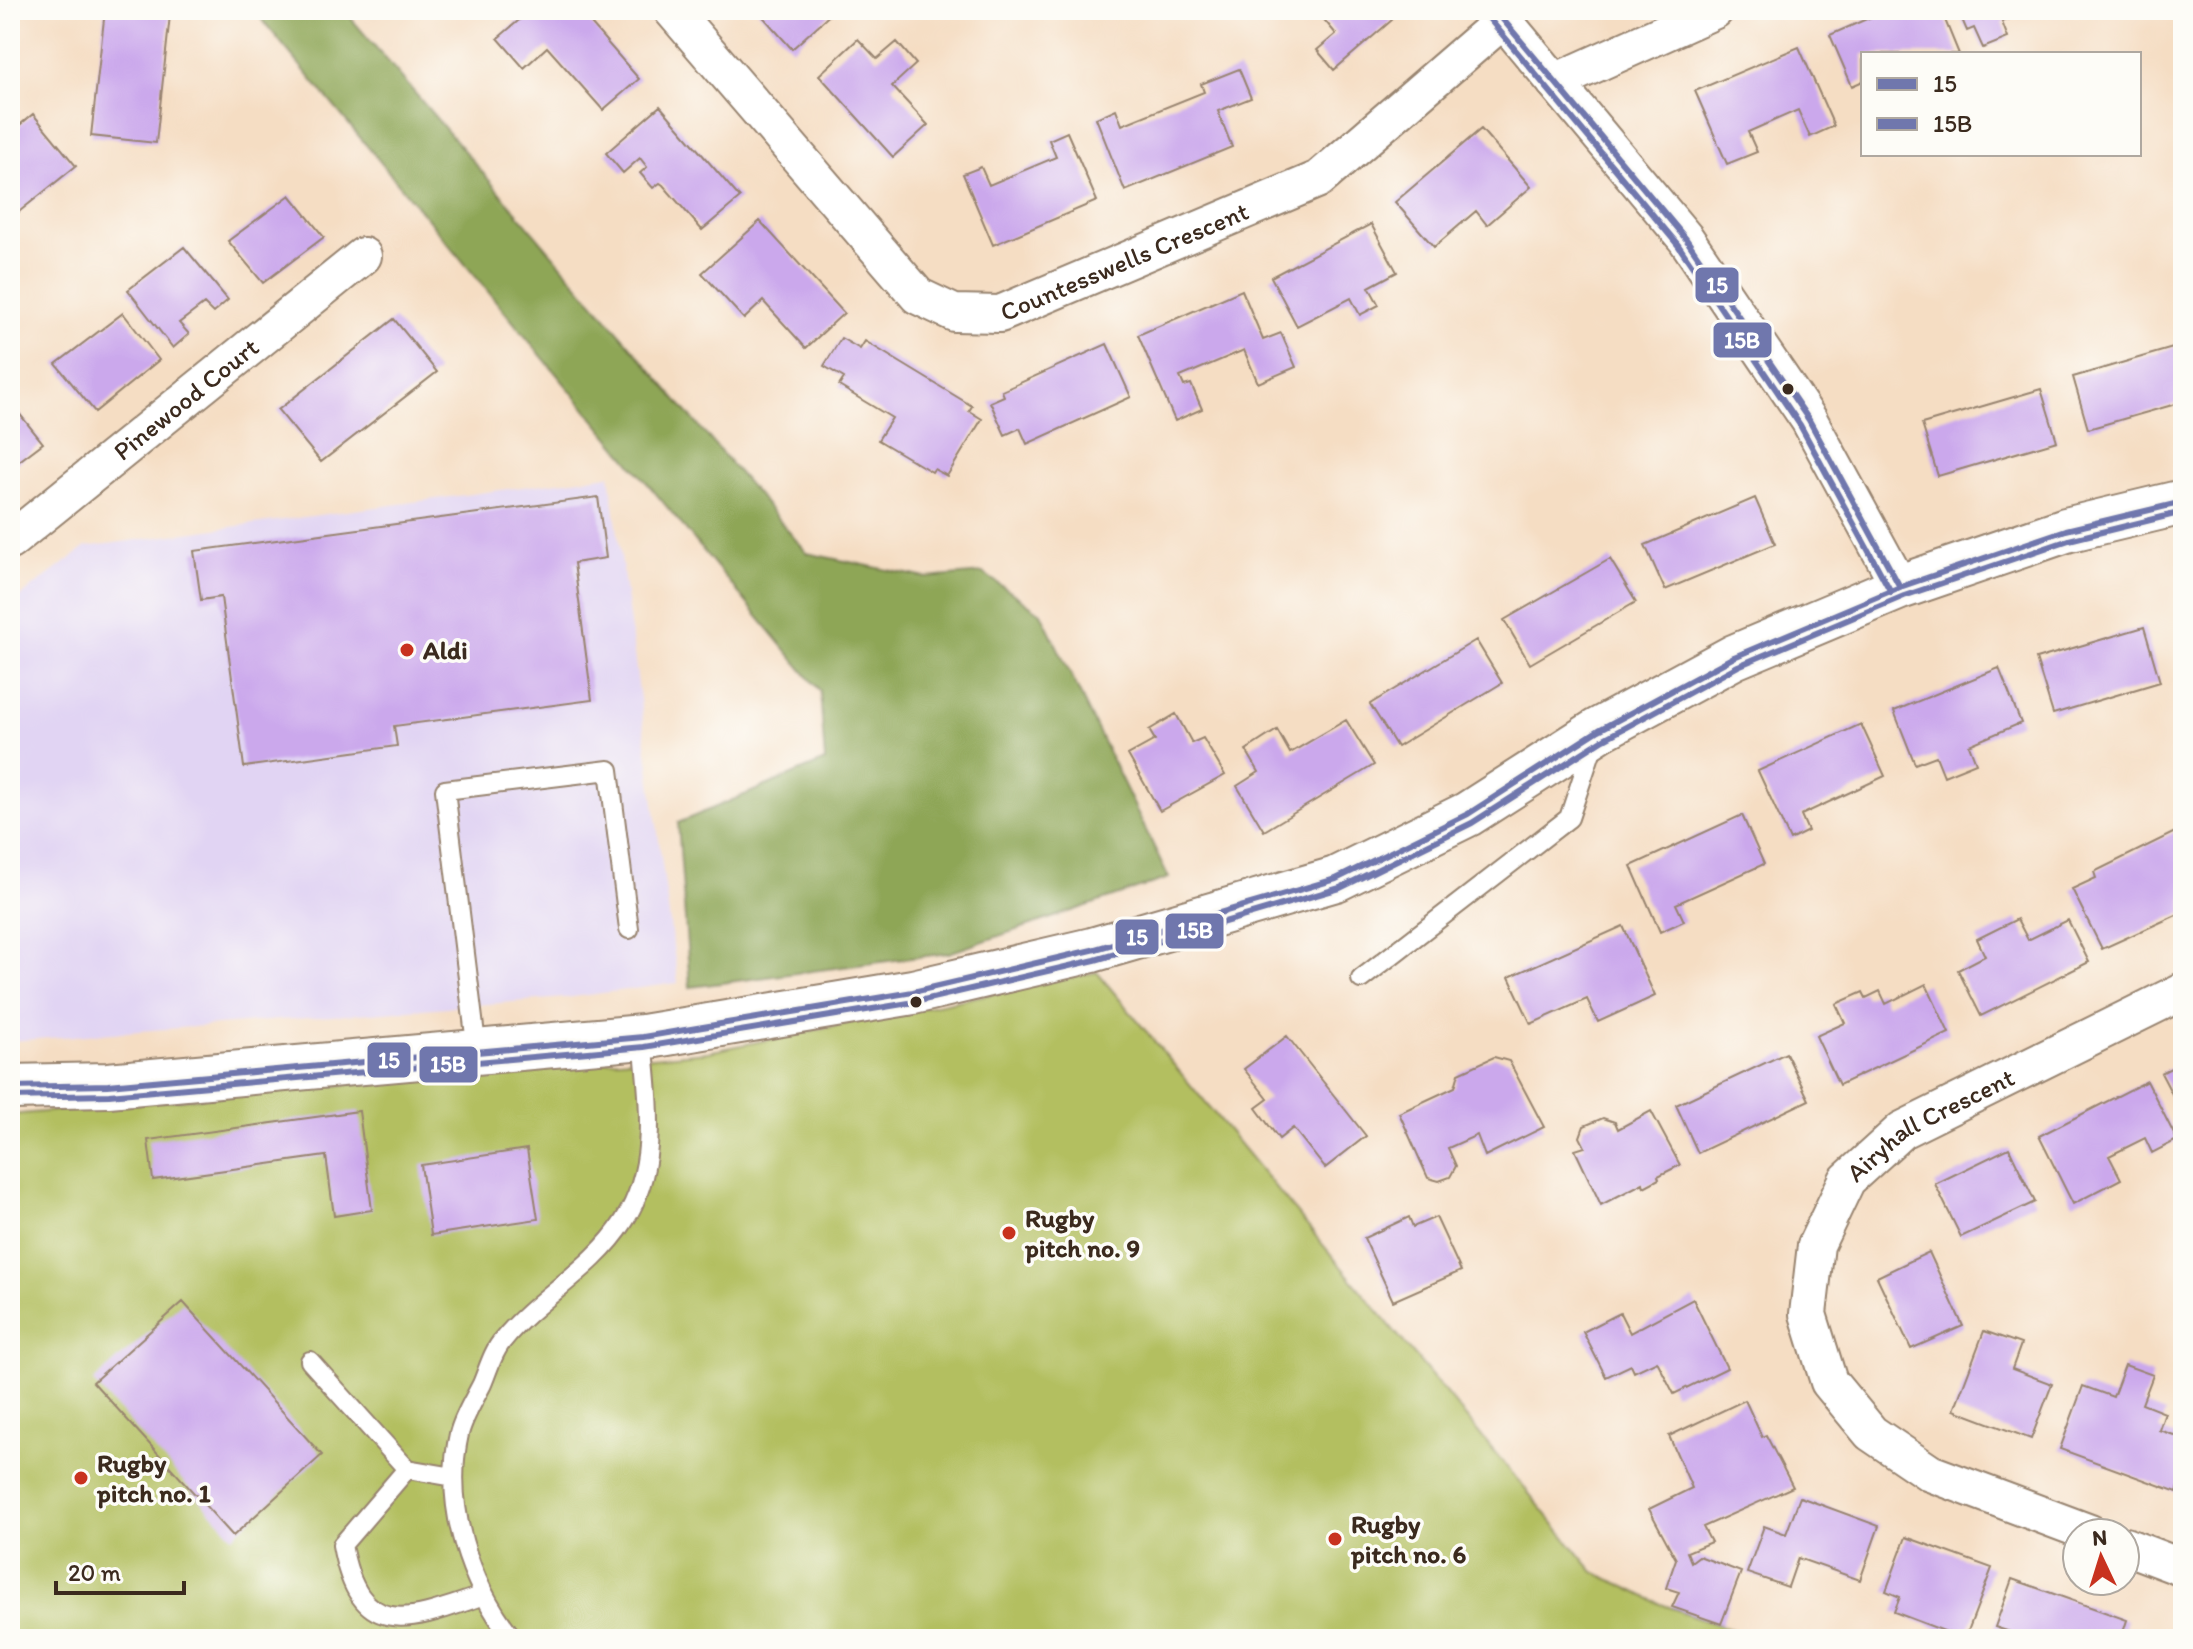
<svg xmlns="http://www.w3.org/2000/svg" width="2193" height="1649" font-family="Itim,sans-serif">
  <style>
    .built { fill: #e1d4f3 }
    .green { fill: #b3bf61; stroke: #777440; stroke-width: 2 }
    .forest { fill: #8ea657; stroke: #64683a; stroke-width: 2 }
    .building { fill: #cba8ec }
    .lines { fill: none; stroke-linecap: round; stroke-linejoin: round }
    .service-casing { stroke: #988470; stroke-width: 22 }
    .minor-casing { stroke: #988470; stroke-width: 40 }
    .tertiary-casing { stroke: #988470; stroke-width: 48 }
    .service { stroke: #fff; stroke-width: 18 }
    .minor { stroke: #fff; stroke-width: 36 }
    .tertiary { stroke: #fff; stroke-width: 44 }
    .bus-1-casing { stroke: #fdfcf7; stroke-width: 12 }
    .bus-2-casing { stroke: #fdfcf7; stroke-width: 12 }
    .bus-1 { stroke: #7077ad; stroke-width: 6 }
    .bus-2 { stroke: #7077ad; stroke-width: 6 }
    .bus-dot { fill: #3b2a1e; stroke: #fdfcf7; stroke-width: 3 }
    .poi-dot { fill: #c8321e; stroke: #fdfcf7; stroke-width: 3 }
    .labels { text-anchor: middle; dominant-baseline: central; stroke-width: 7; stroke-linejoin: round; paint-order: stroke }
    .street-label { font-size: 26px; fill: #3b2a1e; stroke: #fdfcf7 }
    .poi-label { font-size: 26px; font-weight: bold; fill: #3b2a1e; stroke: #fdfcf7; text-anchor: start }
    .line-badge { stroke: #fdfcf7; stroke-width: 3 }
    .badge-label { font-size: 22px; text-anchor: middle; font-weight: bold; fill: #fff }
  </style>
  <rect width="100%" height="100%" fill="#fdfcf7"/>
  <filter id="ink" filterUnits="userSpaceOnUse"><feTurbulence type="fractalNoise" baseFrequency=".0125" numOctaves="2"/><feDisplacementMap in="SourceGraphic" scale="16" xChannelSelector="R" yChannelSelector="G"/><feConvolveMatrix kernelMatrix="1 2 1 2 8 2 1 2 1" color-interpolation-filters="sRGB"/></filter>
  <filter id="wash" filterUnits="userSpaceOnUse"><feTurbulence type="fractalNoise" baseFrequency=".006" numOctaves="4" result="noise"/><feDisplacementMap in="SourceGraphic" scale="32" xChannelSelector="R" yChannelSelector="G"/><feGaussianBlur stdDeviation="1.8" result="paint"/><feColorMatrix in="noise" values="0 0 0 0 0 0 0 0 0 0 0 0 0 0 0 0 0 1.4 0 .05"/><feComposite in="paint" operator="in"/></filter>
  <g filter="url(#wash)">
    <rect width="100%" height="100%" fill="#f5ddc3"/>
    <path class="built" d="M610,475L678,983L565,998L10,1041V604L86,547Z"/>
    <path class="green" d="M1097,972L1594,1572L1661,1604L1757,1639H10V1115L708,1052Z"/>
    <path class="forest" d="M254,10H344L807,553L926,578L983,573L1041,613L1169,878L949,953L690,987L678,823L825,761L820,691Z"/>
    <g id="blocks">
      <path class="building" d="M105,10L170,15L156,143L91,136Z
        M531,10H579L639,79L603,110L547,47L524,68L498,38Z
        M757,10H835L792,49Z
        M1316,10H1383L1392,20L1334,70L1317,50L1336,34Z
        M1887,10H1941L1959,54H1863V81L1852,86L1830,35Z
        M1958,10H2031L2002,22L2008,38L1983,48L1974,28L1967,31Z
        M858,39L877,59L897,42L916,64L892,86L928,125L893,157L819,75Z
        M1799,47L1834,126L1810,137L1798,110L1748,132L1757,152L1727,164L1695,91Z
        M1239,69L1251,98L1218,111L1232,147L1125,191L1096,118L1116,109L1122,125L1204,92L1201,84Z
        M660,106L740,198L702,230L663,185L660,183L653,188L640,173L647,167L640,158L623,173L606,153Z
        M33,114L76,166L10,219V133Z
        M1481,129L1531,187L1487,225L1476,211L1434,247L1395,202Z
        M1067,132L1097,201L993,245L963,174L981,167L989,185L1056,157L1049,140Z
        M290,195L324,237L263,283L228,241Z
        M760,221L844,313L806,348L763,301L744,319L702,273Z
        M1371,224L1397,272L1369,287L1379,305L1360,315L1351,298L1297,326L1271,277Z
        M184,247L228,300L213,313L204,304L179,323L189,334L173,348L128,290Z
        M1242,290L1263,340L1281,333L1296,367L1258,383L1244,350L1180,377L1184,386L1191,384L1202,409L1175,421L1138,335Z
        M123,313L159,360L95,412L56,364Z
        M394,319L437,372L321,462L278,410Z
        M841,338L860,349L865,341L972,406L969,411L982,419L947,476L934,469L932,472L878,440L892,418L839,386L844,378L824,366Z
        M1107,344L1131,397L1027,444L1020,428L1005,435L990,402L1004,396L1002,391Z
        M2183,345V402L2088,429L2073,377Z
        M2041,389L2057,441L1938,476L1922,424Z
        M10,402L43,443L10,468Z
        M598,497L606,558L574,563L592,700L394,726L397,746L244,767L221,597L201,600L194,551Z
        M1755,498L1775,544L1665,590L1645,545Z
        M1610,559L1636,602L1530,664L1504,620Z
        M2144,627L2160,682L2053,714L2036,659Z
        M1476,640L1502,683L1397,747L1370,704Z
        M1999,668L2021,723L1969,745L1976,763L1944,776L1936,756L1915,764L1894,711Z
        M1176,714L1192,743L1203,738L1225,775L1160,811L1128,755L1155,740L1149,730Z
        M1346,720L1374,765L1264,831L1237,786L1259,772L1246,750L1277,730L1290,753Z
        M1861,724L1885,776L1801,815L1808,831L1790,840L1758,771Z
        M1742,815L1764,864L1676,904L1684,921L1660,932L1631,866Z
        M2179,830L2183,837V912L2102,949L2072,889L2096,878L2094,872Z
        M2017,919L2028,940L2068,920L2089,962L1981,1016L1958,970L1985,956L1977,939Z
        M1623,926L1655,996L1598,1022L1587,999L1531,1024L1509,977Z
        M1926,984L1949,1033L1839,1085L1816,1036L1845,1023L1836,1004L1863,992L1866,998L1880,991L1886,1004Z
        M1287,1036L1366,1136L1325,1168L1293,1128L1279,1139L1256,1108L1268,1099L1244,1069Z
        M1786,1053L1809,1100L1698,1153L1676,1105Z
        M1494,1057L1509,1061L1544,1127L1485,1156L1477,1135L1448,1148L1456,1166L1450,1177L1439,1181L1428,1178L1399,1113L1455,1087L1459,1073Z
        M2183,1062V1115L2161,1073Z
        M2147,1081L2177,1140L2152,1153L2145,1138L2109,1156L2121,1179L2073,1204L2039,1136Z
        M359,1111L372,1210L334,1216L326,1156L153,1180L148,1140Z
        M1651,1111L1680,1165L1658,1176L1659,1179L1644,1187L1643,1183L1601,1205L1575,1150L1585,1147L1580,1137L1584,1126L1603,1118L1615,1122L1618,1129Z
        M2009,1148L2035,1202L1961,1237L1935,1184Z
        M527,1149L538,1219L431,1235L421,1165Z
        M1409,1217L1413,1227L1436,1217L1461,1271L1393,1301L1364,1238Z
        M1929,1252L1963,1326L1911,1349L1877,1277Z
        M1693,1299L1727,1368L1674,1394L1657,1361L1634,1372L1631,1365L1606,1377L1583,1332L1620,1313L1630,1333Z
        M183,1302L322,1455L233,1536L93,1382Z
        M1984,1331L2021,1344L2012,1369L2052,1384L2031,1439L1954,1410Z
        M2125,1365L2153,1375L2142,1404L2165,1413L2159,1430L2183,1438V1477L2177,1492L2060,1449L2083,1386L2113,1397Z
        M1745,1400L1762,1437L1766,1435L1793,1487L1703,1527L1711,1542L1687,1552L1691,1562L1699,1556L1741,1572L1721,1624L1672,1607L1679,1592L1666,1588L1676,1559L1649,1509L1692,1488L1669,1436Z
        M1800,1497L1879,1526L1860,1580L1798,1558L1788,1587L1747,1573L1764,1526L1786,1534Z
        M1906,1537L1992,1568L1965,1639L1894,1612L1900,1597L1886,1591Z
        M2012,1579L2127,1620L2121,1639H2031L1995,1627Z"/>
    </g>
  </g>
  <g filter="url(#ink)">
    <use href="#blocks" fill-opacity="0" stroke="#988470" stroke-width="2"/>
    <g class="lines">
      <g class="service-casing">
        <path id="service" d="M1361,979L1569,818L1595,740
          M477,1052L445,790L609,770L629,929
          M310,1361L407,1469L454,1477
          M407,1469L342,1545C360,1643 411,1620 484,1595
          M513,1639C469,1583 443,1505 459,1434C463,1417 474,1400 482,1384C488,1370 493,1351 503,1340C539,1296 593,1270 624,1221C660,1165 648,1099 643,1037"/>
      </g>
      <g class="minor-casing">
        <g id="minor">
          <path id="s1" d="M672,10L918,296L954,313L1000,314L1319,179L1503,20"/>
          <path d="M1495,10L1686,239L1809,420L1900,587"/>
          <path d="M1555,82L1715,10"/>
          <path id="s2" d="M10,541L363,256"/>
          <path id="s3" d="M2090,1533L1930,1473L1871,1433L1829,1382L1808,1314L1816,1245L1847,1180L1902,1130L2183,991"/>
          <path d="M2125,1546L2183,1568"/>
        </g>
      </g>
      <g class="tertiary-casing">
        <path id="tertiary" d="M10,1087L108,1085L643,1037L913,992L1092,950L1336,879L1468,814L1599,730L1734,657L1900,587L2066,530L2183,502"/>
      </g>
      <use href="#service" class="service"/>
      <use href="#minor" class="minor"/>
      <use href="#tertiary" class="tertiary"/>
      <g class="bus-1-casing">
        <path id="bus-1" d="M1495,10L1686,239L1809,420L1900,587
          M10,1087L108,1085L643,1037L913,992L1092,950L1336,879L1468,814L1599,730L1734,657L1900,587L2066,530L2183,502"/>
      </g>
      <g class="bus-2-casing">
        <path id="bus-2" d="M1487,16L1678,245L1800,425L1891,592
          M10,1097L109,1095L644,1047L915,1002L1095,960L1340,888L1472,823L1604,739L1738,666L1904,596L2069,540L2183,512"/>
      </g>
      <use href="#bus-1" class="bus-1"/>
      <use href="#bus-2" class="bus-2"/>
    </g>
  </g>
  <g class="bus-dot">
    <circle cx="1788" cy="389" r="7"/>
    <circle cx="916" cy="1002" r="7"/>
  </g>
  <g class="poi-dot">
    <circle cx="407" cy="650" r="8"/>
    <circle cx="1009" cy="1233" r="8"/>
    <circle cx="81" cy="1478" r="8"/>
    <circle cx="1335" cy="1539" r="8"/>
  </g>
  <g class="labels">
    <g class="street-label">
      <text stroke="none"><textPath href="#s1" startOffset="598">Countesswells Crescent</textPath></text>
      <text stroke="none"><textPath href="#s2" startOffset="226">Pinewood Court</textPath></text>
      <text stroke="none"><textPath href="#s3" startOffset="622">Airyhall Crescent</textPath></text>
    </g>
    <g class="poi-label">
      <text x="423" y="650">Aldi</text>
      <text x="1025" y="1218">Rugby<tspan x="1025" dy="30">pitch no. 9</tspan></text>
      <text x="97" y="1463">Rugby<tspan x="97" dy="30">pitch no. 1</tspan></text>
      <text x="1351" y="1524">Rugby<tspan x="1351" dy="30">pitch no. 6</tspan></text>
    </g>
  </g>
  <g class="line-badge">
    <rect x="1694" y="266" width="46" height="38" rx="8" fill="#7077ad"/>
    <rect x="1712" y="321" width="61" height="38" rx="8" fill="#7077ad"/>
    <rect x="1164" y="912" width="61" height="38" rx="8" fill="#7077ad"/>
    <rect x="1114" y="918" width="46" height="38" rx="8" fill="#7077ad"/>
    <rect x="366" y="1041" width="46" height="38" rx="8" fill="#7077ad"/>
    <rect x="418" y="1045" width="61" height="39" rx="8" fill="#7077ad"/>
  </g>
  <g class="badge-label">
    <text x="1717" y="293">15</text>
    <text x="1742" y="348">15B</text>
    <text x="1195" y="938">15B</text>
    <text x="1137" y="945">15</text>
    <text x="389" y="1068">15</text>
    <text x="448" y="1072">15B</text>
  </g>
  <rect width="2193" height="1649" fill="none" stroke="#fdfcf7" stroke-width="40"/>
  <rect x="1861" y="52" width="280" height="104" fill="#fdfcf7" stroke="#afa8a0" stroke-width="2"/>
  <rect x="1877" y="78" width="40" height="12" fill="#7077ad" stroke="#afa8a0" stroke-width="2"/>
  <text x="1933" y="92" font-size="24" fill="#3b2a1e">15</text>
  <rect x="1877" y="118" width="40" height="12" fill="#7077ad" stroke="#afa8a0" stroke-width="2"/>
  <text x="1933" y="132" font-size="24" fill="#3b2a1e">15B</text>
  <g transform="translate(2101 1557) rotate(356)"><circle r="38" fill="#fdfcf7" stroke="#afa8a0" stroke-width="2"/>
  <path d="M0-6L14 30L0 20L-14 30Z" fill="#c8321e"/>
  <text y="-12" font-size="22" font-weight="bold" text-anchor="middle" fill="#3b2a1e">N</text>
  </g>
  <path d="M56 1581v12h128v-12" fill="none" stroke="#3b2a1e" stroke-width="4"/>
  <text x="68" y="1581" font-size="24" fill="#3b2a1e" stroke="#fdfcf7" stroke-width="6" paint-order="stroke">20 m</text>
</svg>
